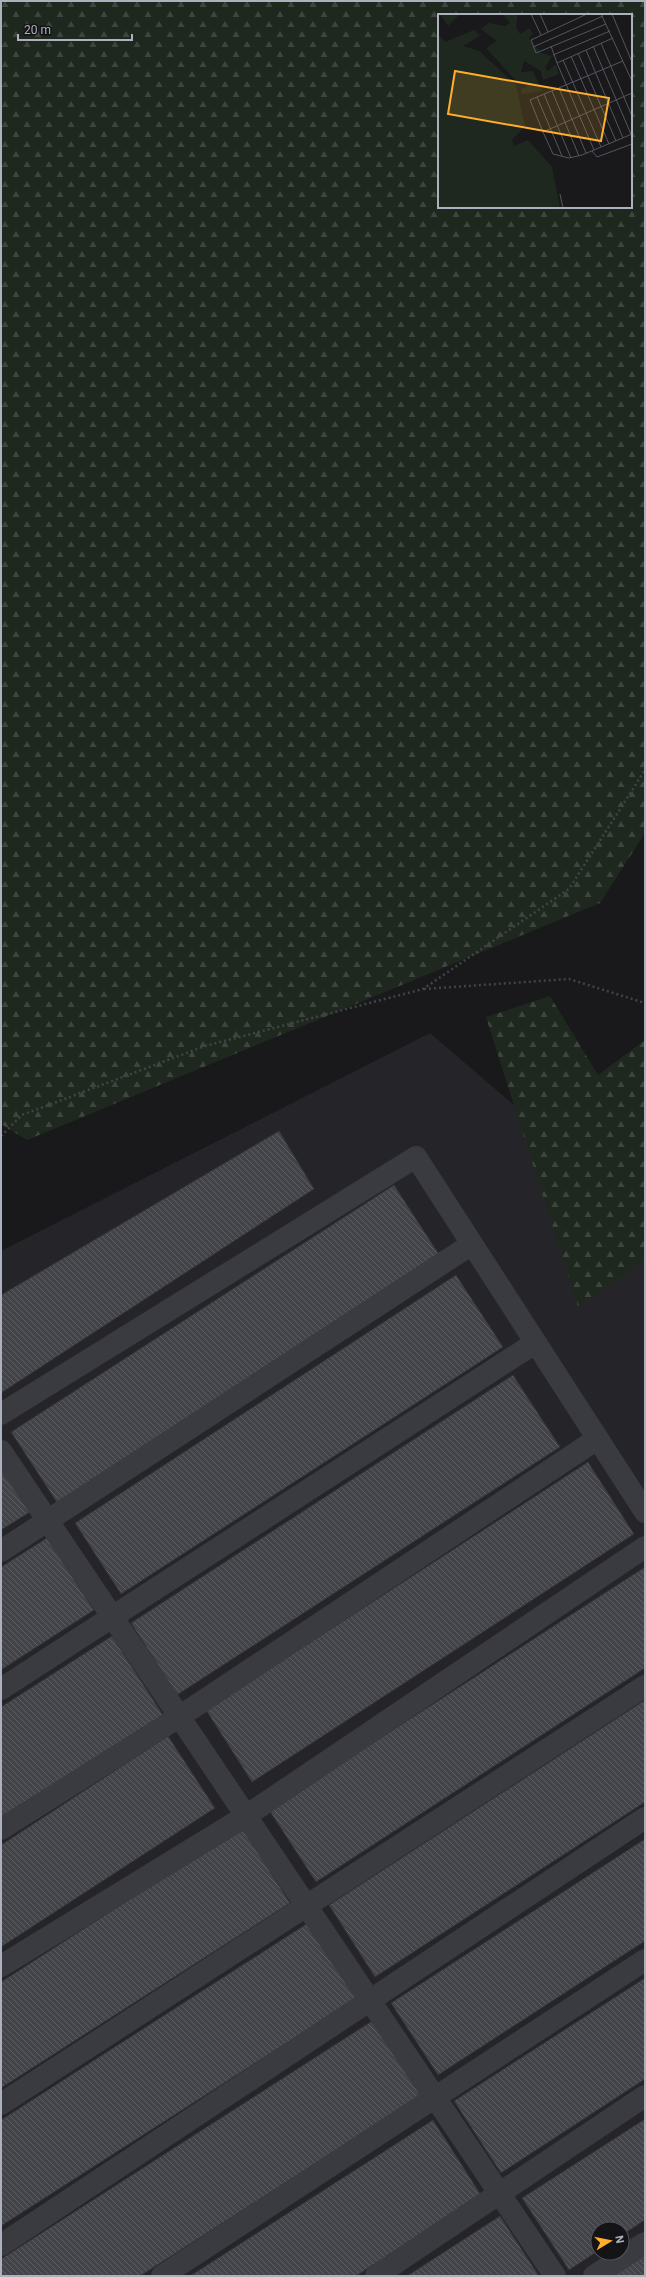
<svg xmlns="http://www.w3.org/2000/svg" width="646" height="2277" font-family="Roboto,sans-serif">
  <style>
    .built { fill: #252529; fill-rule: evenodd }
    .forest { fill: url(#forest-firs); fill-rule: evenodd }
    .building { fill: url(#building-back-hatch); stroke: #333338 }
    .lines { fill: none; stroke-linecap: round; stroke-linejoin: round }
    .path { stroke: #404348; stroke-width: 2.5; stroke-dasharray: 2 3; stroke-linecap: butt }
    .minor { stroke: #3a3b41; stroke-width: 22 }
    .inset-road { fill: none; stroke: #53565c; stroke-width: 1 }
    .view { fill: #ffae2e; fill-opacity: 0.15; stroke: #ffae2e; stroke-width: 2 }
    .inset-edge { fill: none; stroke: #abb1bd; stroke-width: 2 }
  </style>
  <defs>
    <pattern id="forest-firs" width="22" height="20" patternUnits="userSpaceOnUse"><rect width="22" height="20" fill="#1f281f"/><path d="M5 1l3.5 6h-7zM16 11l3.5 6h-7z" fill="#3d453e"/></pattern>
    <pattern id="building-back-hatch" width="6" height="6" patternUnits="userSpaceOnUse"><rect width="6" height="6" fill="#434449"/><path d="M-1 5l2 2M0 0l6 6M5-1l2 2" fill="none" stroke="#5b5d61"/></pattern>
  </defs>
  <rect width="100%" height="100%" fill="#19191c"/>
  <path class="built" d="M430,1033L645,1218V2276H1V1251ZM598,2229H622V2253H598Z"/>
  <path class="forest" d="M1,1H645V833L600,903L27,1140L1,1124ZM439,15H631V207H439Z
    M550,996L598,1075L645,1040V1260L578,1306L486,1017Z"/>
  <path class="building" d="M279,1131L314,1189L1,1393V1295Z
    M394,1185L440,1256L58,1504L11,1432Z
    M456,1275L503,1347L121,1594L75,1523Z
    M513,1375L560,1447L177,1695L131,1623Z
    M588,1462L634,1534L252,1782L206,1710Z
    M1,1467L30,1512L1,1530Z
    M47,1538L94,1610L1,1670V1567Z
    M645,1567V1668L316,1882L269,1810Z
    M112,1636L163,1715L1,1818V1707Z
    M645,1700V1802L375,1977L329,1905Z
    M168,1736L215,1808L1,1947V1845Z
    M242,1827L290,1903L1,2088V1982Z
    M645,1839V1941L438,2075L391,2003Z
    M308,1923L357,1998L1,2226V2120Z
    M645,1978V2079L501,2173L454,2101Z
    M372,2021L421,2096L140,2276H1V2259Z
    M645,2119V2220L622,2235V2229H598V2251L569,2270L522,2198Z
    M433,2120L481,2195L356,2276H190Z
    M500,2216L539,2276H407Z
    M645,2255V2276H613Z"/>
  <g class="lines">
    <path class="path" d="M424,989L569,979L645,1003
      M1,1136L22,1115L205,1046L423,989L569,889L645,770"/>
    <path class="minor" d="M1,1414L416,1157L645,1512
      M1,1451L555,2276
      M1,1551L472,1244
      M1,1689L535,1343
      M1,1829L179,1717L597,1439
      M1,1966L246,1816L645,1547
      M1,2104L645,1686
      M1,2245L645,1818
      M162,2276L645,1960
      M376,2276L645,2096
      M594,2276L645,2243"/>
  </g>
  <g transform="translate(438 14)">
    <rect width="194" height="194" fill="#19191c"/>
    <path d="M2,0H22L10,12ZM68,0H80L78,13L82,20L91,14L95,19L91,25L103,39L114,42L107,54L110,57L118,50L121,60L105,66L103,57L86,47L83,58L95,57L104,77L84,80L83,75L89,73L87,68H79L48,34L59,27L43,15L51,9L67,12L72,9L66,2ZM36,16L42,22L25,32L41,37L78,71L87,112L74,126L76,132L90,126L114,153L122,194H0V21L7,28Z" fill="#1f281f"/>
    <path class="inset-road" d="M93,0L103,21M102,0L110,18M149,0L93,26L98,39L168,10M163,0L194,67M174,0L194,48M163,29L194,102M113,32L119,49M155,32L193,120M95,33L165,2M148,36L185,124M140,39L178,127M115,41L172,17M133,42L171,130M125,46L163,133M121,74L148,139M114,77L141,142M194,79L105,118L115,140L131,144L144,141L194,120M106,80L133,144M99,83L124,142M105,118L92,86L185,47M156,136L119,49L175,24M154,137L159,143L194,130M122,180L125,194"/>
    <path class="view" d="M17,57L171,84L163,127L10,100Z"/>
    <rect width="194" height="194" class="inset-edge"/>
  </g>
  <rect width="646" height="2277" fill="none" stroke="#abb1bd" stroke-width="4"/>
  <g transform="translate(610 2241) rotate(80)"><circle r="19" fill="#141417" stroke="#505359"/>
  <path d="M0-3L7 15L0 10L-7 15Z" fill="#ffae2e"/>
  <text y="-6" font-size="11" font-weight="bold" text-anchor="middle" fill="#abb1bd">N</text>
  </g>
  <path d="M18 34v6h114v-6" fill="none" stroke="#abb1bd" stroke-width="2"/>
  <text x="24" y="34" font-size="12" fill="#abb1bd" stroke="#141417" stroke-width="3" paint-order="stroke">20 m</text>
</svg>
